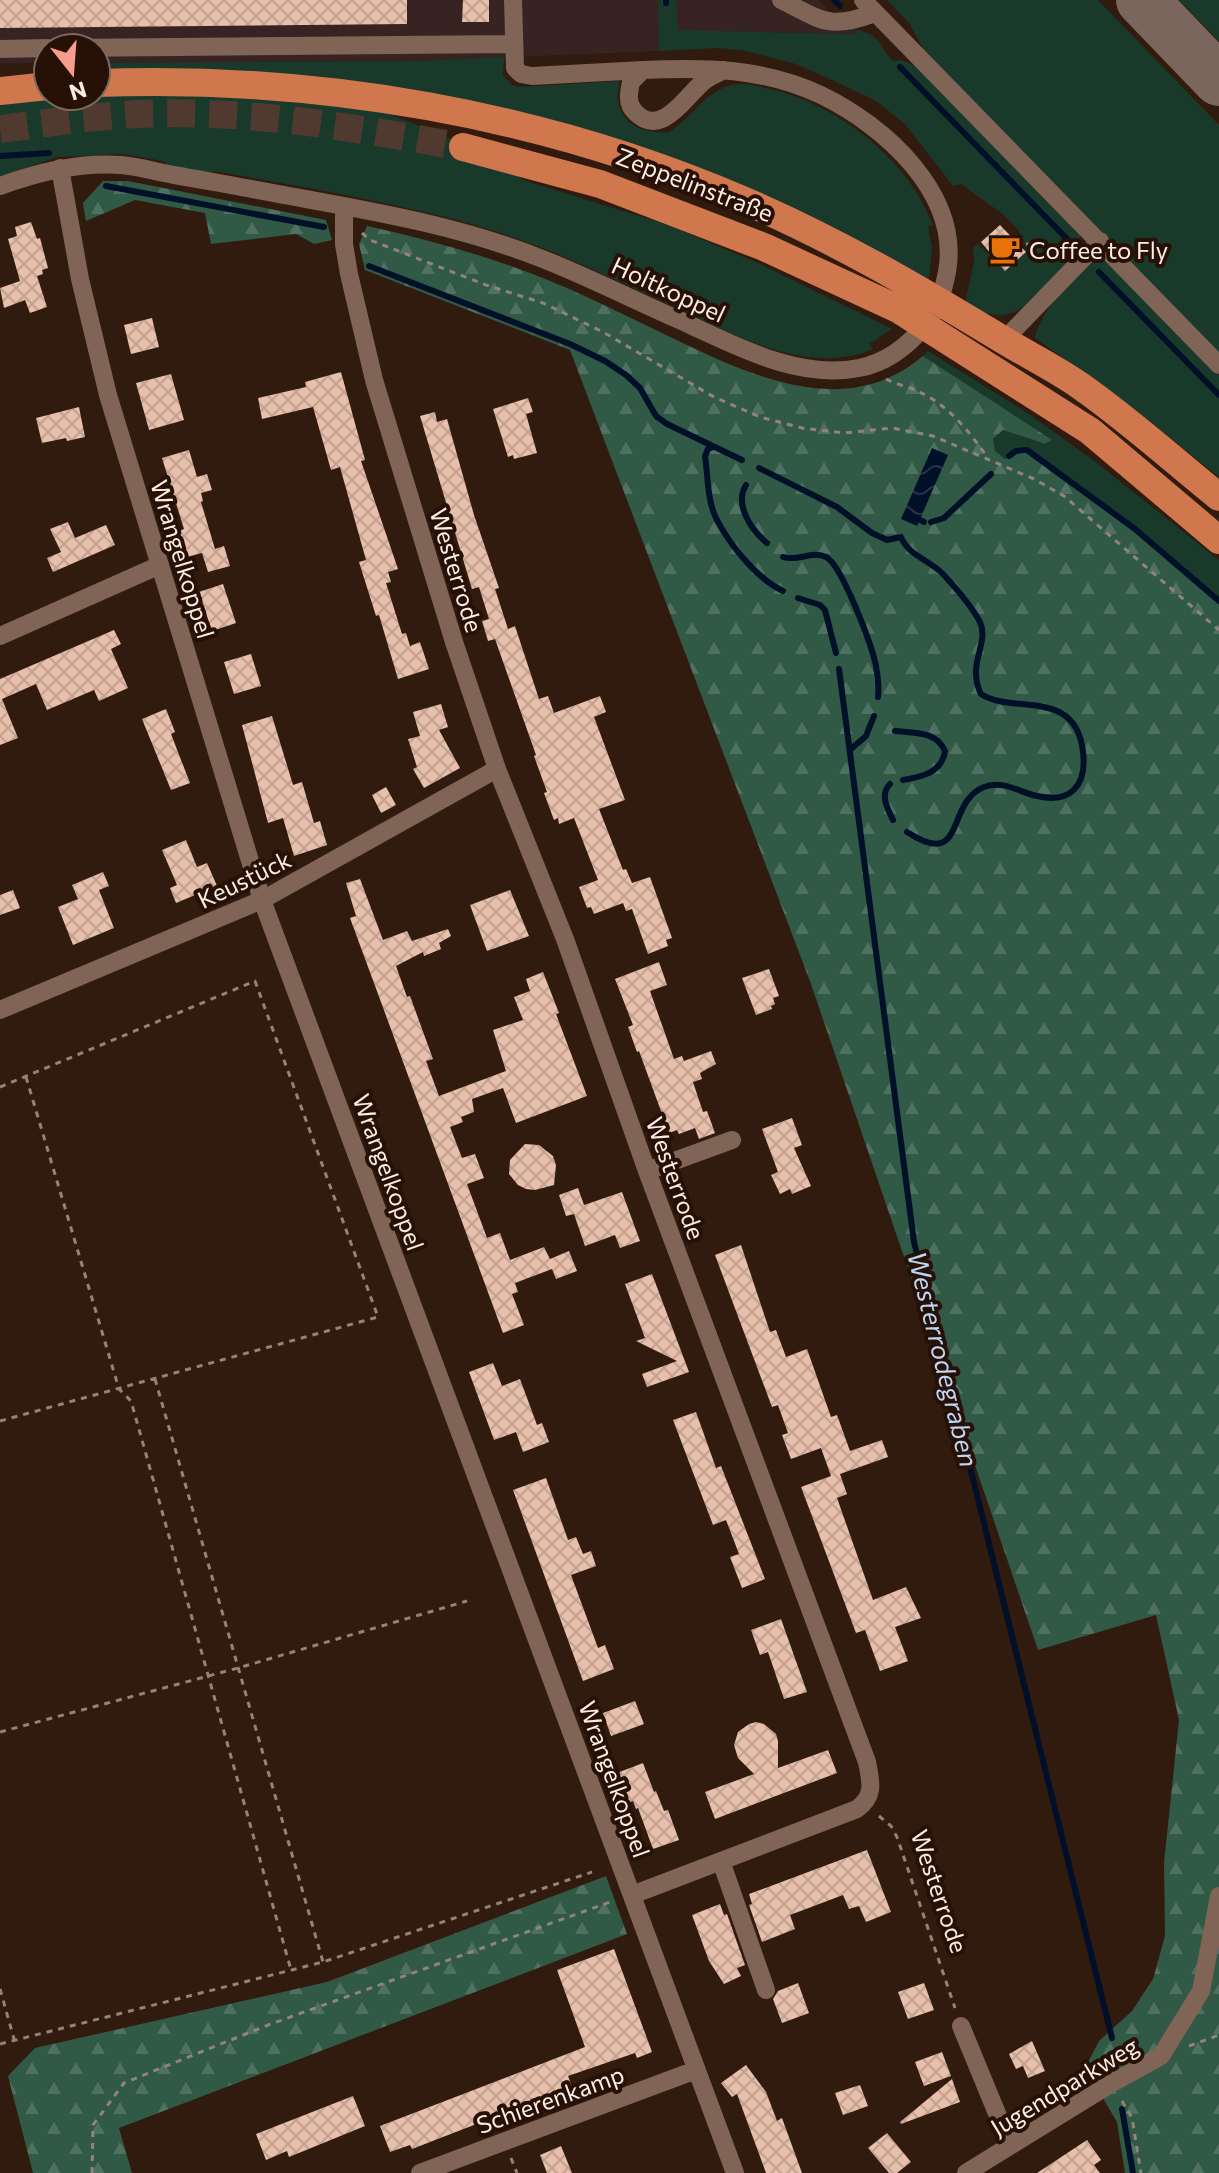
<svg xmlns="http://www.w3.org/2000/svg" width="1219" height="2173" font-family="Commissioner,sans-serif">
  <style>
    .industrial { fill: #362322 }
    .green { fill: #19392b }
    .forest { fill: url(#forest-firs) }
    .water { fill: url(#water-waves) }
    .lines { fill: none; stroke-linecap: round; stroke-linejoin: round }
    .stream { stroke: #001028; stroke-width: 6 }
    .taxiway { stroke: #7a665c; stroke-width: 52 }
    .building { fill: url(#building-cross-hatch) }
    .highway-tunnel { stroke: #503a2f; stroke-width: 28; stroke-dasharray: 28 14; stroke-linecap: butt }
    .path { stroke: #958278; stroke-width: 3; stroke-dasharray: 6 6; stroke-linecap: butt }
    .minor { stroke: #806456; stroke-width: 18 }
    .highway { stroke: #d1774d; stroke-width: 28 }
    .labels { text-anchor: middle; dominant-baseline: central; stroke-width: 8; stroke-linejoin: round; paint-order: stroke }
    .street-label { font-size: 24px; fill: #fdede5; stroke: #271106 }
    .poi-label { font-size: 24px; fill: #fdede5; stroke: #271106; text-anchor: start }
    .water-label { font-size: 26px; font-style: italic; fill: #bdd7f6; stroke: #271106 }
  </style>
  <defs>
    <pattern id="forest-firs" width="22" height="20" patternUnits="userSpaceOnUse" patternTransform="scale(2)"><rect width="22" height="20" fill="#305946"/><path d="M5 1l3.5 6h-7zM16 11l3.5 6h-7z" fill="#4f7161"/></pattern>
    <pattern id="water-waves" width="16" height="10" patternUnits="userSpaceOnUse" patternTransform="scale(2)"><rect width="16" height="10" fill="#001028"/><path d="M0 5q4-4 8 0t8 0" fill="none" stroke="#263347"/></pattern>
    <pattern id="building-cross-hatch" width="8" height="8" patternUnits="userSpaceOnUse" patternTransform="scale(2)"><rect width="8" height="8" fill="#e8bfaa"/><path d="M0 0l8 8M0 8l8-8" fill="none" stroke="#c1a191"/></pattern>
  </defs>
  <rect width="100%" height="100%" fill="#311b0f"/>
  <path class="industrial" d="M0,0H818L831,13L837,15L845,11L858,34L659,30V51L414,61L96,63V48H48V63H0Z"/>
  <path class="green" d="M658,0H676L678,30L857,34L855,29C884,37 876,43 893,61L901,60L920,68L1078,229L1081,240L1077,253L1022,308C1002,320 984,315 965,303L974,262L973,248L978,244L1005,270L1026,252C1025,221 983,203 962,184L953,186L905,124L876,101L832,80L796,64L746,51L719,48L659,51Z
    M887,0H1098L1219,125V355L927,55L909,23Z
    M1179,0H1219V41Z
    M504,57L503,75L512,85L519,87L620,81C610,117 636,135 669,132C692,118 705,91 732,85C747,82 761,87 775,90C842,108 908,160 933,225L928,226L932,248L929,281L597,134L96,76V63L414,61Z
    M237,92L382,111L454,140L526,181L668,225L758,263L892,329L869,344L873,349C853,358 829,360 808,357C766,352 726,331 689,314C623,284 558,250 488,229C399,203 307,188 215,171L200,175L174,170L163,161L123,154L57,157L0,177V104L113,94Z
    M1111,262L1219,375V477L1123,401L1035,338C1039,317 1067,279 1086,266C1093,261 1103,261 1111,262Z
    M928,351L1023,410L1093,460L1219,560V601L1135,529L1027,450L1022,449L1005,460L995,451L993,439L1003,430L1045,444L1051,440L923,356Z"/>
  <path class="forest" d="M103,181H128L326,220L332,240L314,244L296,234L211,244L205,213L135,200L86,221L83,203Z
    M367,226C422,238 477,253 530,273C577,291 623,314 668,336C748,374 844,423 923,356L1052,440L1045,444L1003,430L993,439L995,451L1005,459L1016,451L1027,450L1135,529L1219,601V2173H1125L1117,2122L1085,2068L1099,2041L1132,2011L1153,1979L1165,1936L1164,1863L1179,1720L1156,1615L1038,1650L811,984L570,350L365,270L359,244Z
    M606,1876L627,1934L119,2128L132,2173H33L8,2076L35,2048L327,1982Z"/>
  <path class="water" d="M932,448L948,455L917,526L901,519Z"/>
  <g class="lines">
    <path class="stream" d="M666,0V3
      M834,0L840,6
      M900,67L1069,241
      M0,156L49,153
      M106,186L324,227
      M369,266L570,344L605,361L626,375L640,388L656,416L667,424L742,460
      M1099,272L1219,395
      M713,447L708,449L705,456C708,475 707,500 716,518C729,544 757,579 783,591
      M1009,456L1016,451L1027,450L1135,529L1219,601
      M759,468L837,507L872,533L887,540L901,537
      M746,485C734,504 751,530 767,543
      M920,520L924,522
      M931,522L944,518L991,474
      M901,537C908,555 929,560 942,573C955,587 971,605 980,622C990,644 966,663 981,694C1013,715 1076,687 1083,752C1087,785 1071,804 1037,796C1018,792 1005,780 984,787C945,802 967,871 907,832
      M783,557C798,562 812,550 826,557C842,565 872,646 876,666C878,676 879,687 878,697
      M798,598L820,605L825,610L836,653
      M839,669L914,1242L1112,2038
      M895,731C915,733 936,731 945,751C942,773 921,777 903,780
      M851,749L866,736L874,716
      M890,784C879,795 888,809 893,820
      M1122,2109L1133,2173"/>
    <path class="taxiway" d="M1142,0L1219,80"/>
  </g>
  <path class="building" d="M0,0H407V24L0,28Z
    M463,0H489V22H462Z
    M31,222L37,239L40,238L48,268L42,270L43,274L37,276L47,307L30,313L25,300L4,308L0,288L20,281L8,239L17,236L15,227Z
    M1000,225L1026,252L1005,271L981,242Z
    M152,318L159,347L131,354L124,325Z
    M341,372L365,460L361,461L398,569L388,572L391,582L386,583L402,634L406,633L410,646L420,642L429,669L398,679L379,615L376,616L359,562L366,560L340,467L331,470L313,407L262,419L258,398L306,387L305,382Z
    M171,374L184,420L149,430L136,383Z
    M528,398L533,412L526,414L537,453L514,459L513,455L508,457L493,409Z
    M79,407L85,437L67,441L66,438L42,443L36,418Z
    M435,412L437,422L447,419L474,515L499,588L495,589L508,629L515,626L539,699L548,696L554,713L600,696L606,712L594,717L625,800L599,809L623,870L626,869L632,883L650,877L672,938L666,940L668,946L648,954L632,909L626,911L623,903L594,914L591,907L587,908L579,887L598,880L574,818L559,824L558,818L554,820L544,793L547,792L534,756L536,755L495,639L488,641L482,621L489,619L479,587L472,589L420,416Z
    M189,450L197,477L207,474L212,490L201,493L203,501L201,502L215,549L224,546L230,566L208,572L202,553L187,557L179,531L184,529L162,458Z
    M68,522L75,538L106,525L115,545L53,572L47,558L61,552L50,529Z
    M223,584L236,623L212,631L199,592Z
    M114,630L121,644L111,649L128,688L99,701L94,690L47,710L36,684L2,699L18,738L0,745V679Z
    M251,654L261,686L234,694L224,662Z
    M441,704L448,727L439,730L460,768L424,788L413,769L417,767L408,739L420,736L413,712Z
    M166,709L175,732L171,734L190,783L171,790L142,719Z
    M272,716L293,785L302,782L314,823L320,821L327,845L294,856L283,818L268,823L242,725Z
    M386,787L396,805L381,813L372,795Z
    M186,840L197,867L207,863L217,886L176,903L170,888L177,885L162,850Z
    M103,872L109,886L99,890L114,928L73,945L58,907L78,899L72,885Z
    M360,879L383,940L407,931L412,941L448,929L451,936L439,943L441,949L424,956L423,952L396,966L407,997L410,996L433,1059L426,1061L439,1096L506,1071L493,1030L523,1020L514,997L530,991L526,979L543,972L559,1013L556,1014L587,1096L516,1123L503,1088L472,1099L474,1112L461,1117L463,1122L450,1127L462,1158L475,1154L484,1178L467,1184L487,1238L500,1233L510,1260L544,1247L550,1259L569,1251L577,1271L556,1279L552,1269L515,1283L518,1292L512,1294L524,1325L503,1333L350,918L356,916L346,883Z
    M13,890L20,908L0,915V895Z
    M510,890L529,936L487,951L470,905Z
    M659,962L667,985L650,991L674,1059L682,1056L684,1061L711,1051L716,1064L700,1073L702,1079L693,1082L703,1112L707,1111L715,1133L699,1139L695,1128L679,1134L677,1130L669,1133L639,1051L637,1052L628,1027L633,1025L615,979Z
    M769,969L779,996L773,998L775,1004L771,1006L772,1009L756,1015L742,978Z
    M792,1118L802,1145L794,1148L811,1186L792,1194L790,1189L780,1194L771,1175L778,1172L762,1129Z
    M525,1144L539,1145L553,1156L556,1165L554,1185L535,1190L526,1189L518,1185L509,1174L510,1160Z
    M578,1188L584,1205L622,1192L640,1241L620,1248L615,1235L585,1246L574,1214L566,1216L559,1195Z
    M741,1245L770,1332L776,1330L786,1357L807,1349L831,1417L837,1415L850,1451L882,1440L888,1457L840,1474L847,1494L837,1498L873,1600L906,1587L921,1618L895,1627L908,1661L880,1671L865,1630L856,1633L801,1487L831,1476L821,1448L791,1459L782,1435L788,1433L778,1405L772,1407L715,1255Z
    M652,1274L689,1372L647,1387L642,1374L677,1361L636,1341L645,1338L625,1284Z
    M493,1363L502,1386L520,1379L537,1425L542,1423L549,1442L523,1452L516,1432L494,1440L469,1372Z
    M696,1412L716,1468L721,1466L765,1579L742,1588L730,1557L739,1554L726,1520L713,1525L673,1420Z
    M546,1478L568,1540L576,1537L583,1554L591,1551L596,1566L571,1575L598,1648L605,1645L614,1669L583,1681L513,1490Z
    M781,1619L807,1692L784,1699L768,1652L760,1655L751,1630Z
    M635,1701L644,1724L611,1736L603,1713Z
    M756,1722L764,1724L776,1734L778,1741V1768L828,1750L837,1773L715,1819L705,1792L754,1774L738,1758L734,1745L738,1732L749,1724Z
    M643,1763L654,1792L656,1791L664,1811L668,1810L679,1840L653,1849L638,1808L636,1809L633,1801L628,1803L617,1773Z
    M867,1850L891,1912L866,1922L859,1906L849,1909L843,1895L790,1915L795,1929L762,1942L749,1905L752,1904L749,1894Z
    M720,1904L724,1915L727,1914L745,1965L737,1968L741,1976L724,1984L709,1961L692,1915Z
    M614,1949L652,2052L637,2058L635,2053L568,2076L572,2087L412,2149L410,2145L390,2152L380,2126L585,2047L557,1970Z
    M798,1983L809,2013L782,2023L773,1999L778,1991Z
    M924,1983L934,2010L908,2019L898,1992Z
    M1032,2041L1045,2071L1028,2078L1023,2066L1016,2069L1009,2054Z
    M942,2052L951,2076L924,2086L915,2062Z
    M746,2065L766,2092L777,2121L782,2118L802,2173H766L737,2094L732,2097L721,2083Z
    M952,2079L960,2102L901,2124L900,2122Z
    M860,2085L868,2106L843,2115L835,2093Z
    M353,2096L365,2126L289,2157L287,2151L266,2160L256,2134Z
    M887,2133L911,2162L897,2173H889L868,2148Z
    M1087,2140L1101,2160L1094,2165L1100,2173H1037Z
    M561,2146L572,2173H547L540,2155Z"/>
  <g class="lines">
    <path class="highway-tunnel" d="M0,129C40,124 81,118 122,115C236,107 351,127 463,147"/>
    <path class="path" d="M362,233L370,240L486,285L543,303L603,332L714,397L760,417L802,428L844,433L892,428L933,436L1034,479L1064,496L1219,630
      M1026,244H1043
      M886,379C895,384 906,386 915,390C948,404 968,430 988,458
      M26,1077L119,1389L131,1401L291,1970
      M0,1087L255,981L378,1317L0,1421
      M155,1379L323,1962
      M0,1732L238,1668L467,1601
      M879,1816L891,1826L897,1837L955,2008
      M0,1989L14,2039
      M0,2044L323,1962L592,1872
      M1189,2046L1219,2035
      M1122,2101L1132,2118L1141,2173
      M511,2158L517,2173
      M92,2173L93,2125L124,2083L268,2025L613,1901"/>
    <path class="minor" d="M513,0L515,68L521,74L532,76L643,70
      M781,0C823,21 829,30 875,13
      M863,0L1219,365
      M66,48L514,44
      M0,49L48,48
      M60,168L80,279L108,395L262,900L735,2173
      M0,186C38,172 80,162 121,165C135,166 150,170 164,173C195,179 226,184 257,190C352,208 449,222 540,258C589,277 637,302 686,323C738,347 799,380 859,368C885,363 908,346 925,325C938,310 943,292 947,272C961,194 885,126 821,95C764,68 705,67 643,70L631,82C629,92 626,103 635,112C661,139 685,97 702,83C708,77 717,74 724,70
      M344,207V244L349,274L374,380L454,642L497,769L565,939L647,1171L867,1762C871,1782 875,1796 857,1809L632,1895
      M1004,340L1100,241
      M0,636L160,565
      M0,1010L262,900L497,769
      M647,1171L732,1140
      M721,1861L766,1990
      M961,2026L1010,2145
      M420,2173L696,2070
      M966,2173L1112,2083L1161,2056L1201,1991L1219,1896"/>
    <path class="highway" d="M96,83C317,75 541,113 745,201C836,240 921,290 1005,341C1030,356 1056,369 1079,385C1128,419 1173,460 1219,497
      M0,91L48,86
      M463,147L600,184L764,247L898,309L1090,431L1219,540"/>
  </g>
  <defs>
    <g id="cafe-bare" transform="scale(2.4)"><path d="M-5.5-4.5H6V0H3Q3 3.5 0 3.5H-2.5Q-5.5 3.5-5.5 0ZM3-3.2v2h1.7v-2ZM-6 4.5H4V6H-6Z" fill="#e8710a" stroke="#271106" stroke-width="2.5" paint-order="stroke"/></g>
  </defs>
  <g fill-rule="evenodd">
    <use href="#cafe-bare" x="1005" y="249"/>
  </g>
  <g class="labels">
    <g class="street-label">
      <text transform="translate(695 184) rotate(21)">Zeppelinstraße</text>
      <text transform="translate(669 289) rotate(25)">Holtkoppel</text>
      <text transform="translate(183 559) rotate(73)">Wrangelkoppel</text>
      <text transform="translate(457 570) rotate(73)">Westerrode</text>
      <text transform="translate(244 879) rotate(-26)">Keustück</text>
      <text transform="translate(389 1172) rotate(70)">Wrangelkoppel</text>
      <text transform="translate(676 1178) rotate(70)">Westerrode</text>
      <text transform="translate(615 1779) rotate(70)">Wrangelkoppel</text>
      <text transform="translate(940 1891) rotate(71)">Westerrode</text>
      <text transform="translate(1064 2086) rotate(-31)">Jugendparkweg</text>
      <text transform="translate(550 2099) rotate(-20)">Schierenkamp</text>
    </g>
    <g class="poi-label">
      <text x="1029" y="249">Coffee to Fly</text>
    </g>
    <g class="water-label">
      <text transform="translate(944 1359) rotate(76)">Westerrodegraben</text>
    </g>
  </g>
  <g transform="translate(72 72) rotate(163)"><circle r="38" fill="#271106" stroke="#7d695f" stroke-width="2"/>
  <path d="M0-6L14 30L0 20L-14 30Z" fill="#f59d8e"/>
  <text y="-12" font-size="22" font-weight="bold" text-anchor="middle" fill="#fdede5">N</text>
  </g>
</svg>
